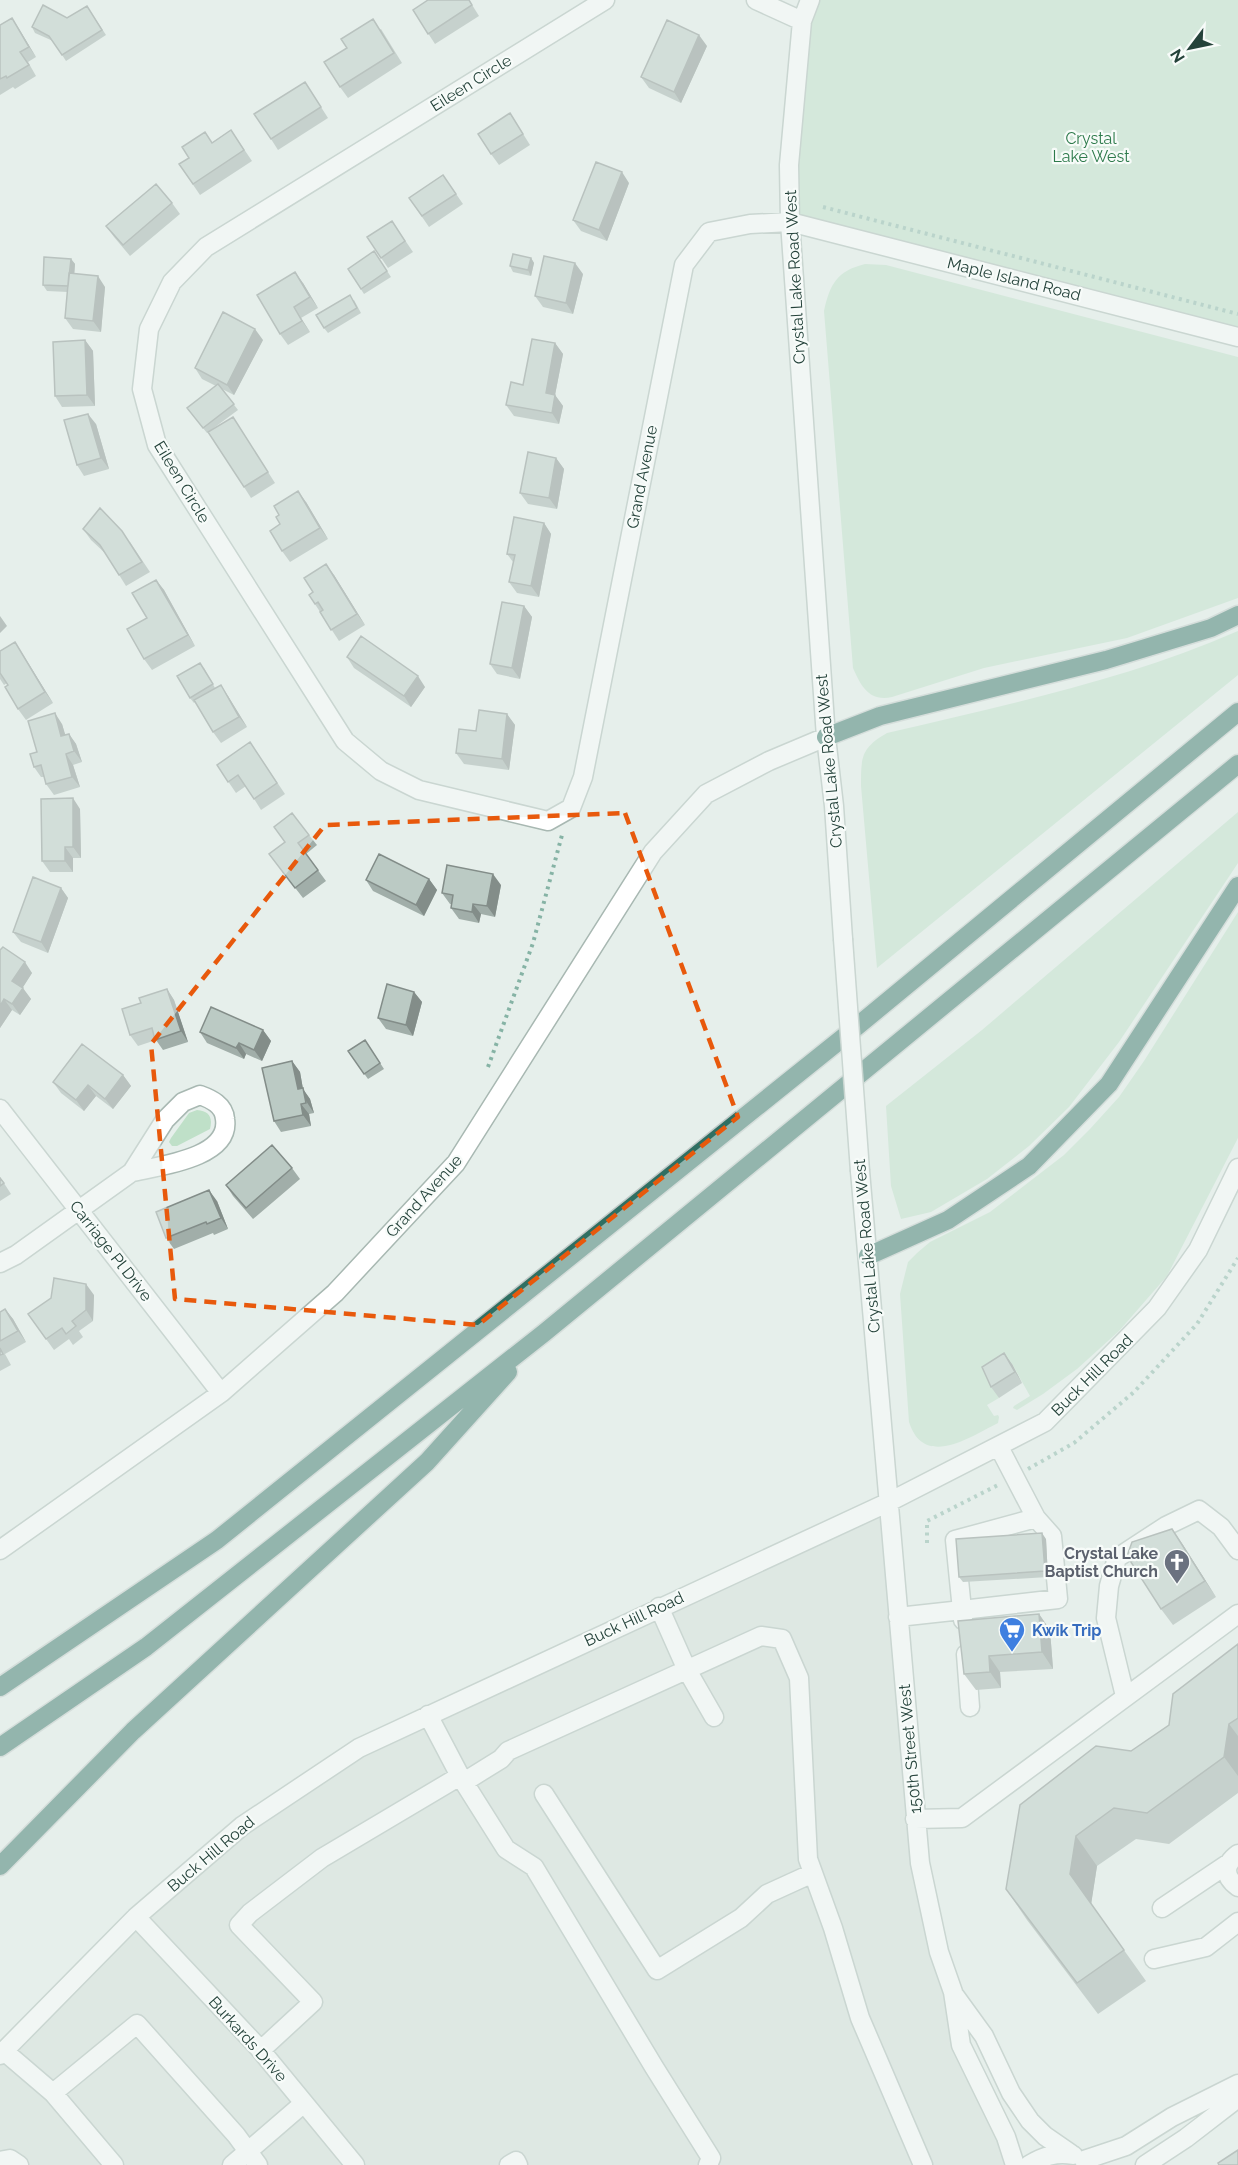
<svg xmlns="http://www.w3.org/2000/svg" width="1238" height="2165" font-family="Raleway,sans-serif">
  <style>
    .built { fill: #d4dfda }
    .green { fill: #bfe0c8 }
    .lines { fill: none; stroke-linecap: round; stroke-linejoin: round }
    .minor-casing { stroke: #a8b8b2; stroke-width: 21 }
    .highway-casing { stroke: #c2cac8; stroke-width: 21 }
    .path { stroke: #86b3a5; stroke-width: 4; stroke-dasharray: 3 4.5; stroke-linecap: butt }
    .minor { stroke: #fff; stroke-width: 18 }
    .highway { stroke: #2f6f62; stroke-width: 18 }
    .minor-bridge-casing { stroke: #a8b8b2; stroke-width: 21; stroke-linecap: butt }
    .minor-bridge { stroke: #fff; stroke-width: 18 }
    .wall { fill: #a1aea9 }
    .shaded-wall { fill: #838d89 }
    .building { fill: #bbcac4; stroke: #838d89; stroke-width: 1.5 }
    .marked { fill: none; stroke: #e8590c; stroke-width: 4.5; stroke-dasharray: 12 8; stroke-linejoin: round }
    .labels { text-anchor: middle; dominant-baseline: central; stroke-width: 4.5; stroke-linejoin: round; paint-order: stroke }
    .street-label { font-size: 16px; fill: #24423a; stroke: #f7fbf9 }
    .park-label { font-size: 16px; fill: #2d7a4b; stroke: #f7fbf9 }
    .worship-label { font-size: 16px; font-weight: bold; fill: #5b616d; stroke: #f7fbf9; text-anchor: end }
    .shop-label { font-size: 16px; font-weight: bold; fill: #366cbe; stroke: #f7fbf9; text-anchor: start }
  </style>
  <rect width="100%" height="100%" fill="#e6efeb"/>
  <path class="built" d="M889,1502L915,1819L961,2045L1015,2165H0V2055L136,1917L359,1747Z"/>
  <path class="green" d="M810,0H1238V337L790,222Z
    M865,264L886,265L1238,357V598L1127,638L984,668L892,697C869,702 861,686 853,668L824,311C830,284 837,271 865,264Z
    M1238,631V675L877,968L861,786C861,757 861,748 887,733C1005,705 1126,680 1238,631Z
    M1238,812V863L1119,1042L1069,1107L1029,1146L987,1179L931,1212L901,1219L891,1186L886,1106L982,1030Z
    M1238,912V1138L1167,1276L1119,1331L1077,1369L1043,1394L1017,1410L1013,1408L1014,1406L1030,1396L1012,1364L990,1378L999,1398L987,1405L994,1416L998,1415L999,1417L998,1423C970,1437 924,1469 909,1422L900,1294L908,1262L917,1253L930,1242L990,1212L1064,1155L1090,1129L1119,1097L1144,1061Z
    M197,1110C209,1111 213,1117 210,1129L177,1146H172L169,1142L171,1138L189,1113Z"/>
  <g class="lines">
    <g class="minor-casing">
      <path id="minor" d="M605,0L206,247L172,282L149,329L142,389L157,445L345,741L381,771L419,790L548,821L571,808L583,777L684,265L709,232L750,224L790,222L1238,337
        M756,0L802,21
        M810,0L802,21L789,165L790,222L826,737L834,806L843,939
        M0,1109L221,1393
        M860,1171L920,1863L939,1952L953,1992L961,2045L1006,2137L1015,2165
        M0,1263L16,1255L132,1172L165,1120L183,1102L200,1095C211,1099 224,1105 225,1119C231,1158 159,1166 132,1172
        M0,1550L221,1393L335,1293L456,1163L653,852L706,794L769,761L826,737
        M659,1607L687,1670L714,1717
        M898,1617L962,1610L955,1540L1036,1518L999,1447
        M963,1620L962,1610L1058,1599L1052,1536L1036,1518
        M966,1654L970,1707
        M1125,1696L1106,1618L1109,1586L1117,1558L1166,1526L1199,1510L1221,1527L1238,1550
        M460,1776L506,1849L534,1867L654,2067L711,2158L708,2165
        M464,1782L501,1759L508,1751L761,1636L782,1639L799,1678L808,1859L833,1928L860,2018L923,2165
        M544,1794L657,1970L741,1918L767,1894L813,1873
        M915,1819L962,1818L1238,1614
        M1238,1854C1223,1865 1224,1877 1238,1887
        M1162,1908L1229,1863
        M136,1917L258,2047L355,2165
        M1154,1959L1206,1947L1238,1922
        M955,1996L984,2036L1011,2093L1030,2121L1045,2136L1071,2154
        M261,2050L313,2002L239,1925L250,1913L322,1858L460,1776L428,1715
        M4,2051L53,2093L114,2165
        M0,2055L136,1917L242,1826L359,1748L889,1502L1045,1422L1157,1308L1198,1250L1238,1168
        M53,2093L137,2024L236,2135L258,2165
        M1084,2160L1126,2146L1172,2117L1238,2084
        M0,2161L10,2159L19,2165
        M232,2165L304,2103
        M509,2165L516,2161L518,2165
        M1029,2165C1044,2156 1056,2152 1073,2155
        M1145,2165L1186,2138L1238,2098"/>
    </g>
    <g class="highway-casing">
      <path id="highway" d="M826,737L880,716L1106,660L1211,628L1238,615
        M868,1256L948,1220L1029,1166L1109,1084L1238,886
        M0,1687L217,1540L855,1028L1238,712
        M0,1747L146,1647L544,1333L1238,764
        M0,1866L133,1731L427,1462L508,1372"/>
    </g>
    <path class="path" d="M823,207L1238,314
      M488,1067L533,943L562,835
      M1028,1469L1074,1443L1134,1392L1197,1324L1238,1258
      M927,1543V1521L1000,1484"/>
    <use href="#minor" class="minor"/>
    <use href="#highway" class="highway"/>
    <g class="minor-bridge-casing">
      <path id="minor-bridge" d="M843,939L860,1171"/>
    </g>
    <use href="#minor-bridge" class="minor-bridge"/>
  </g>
  <path class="wall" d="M469,0L479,16L435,44L413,10Z
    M87,6L106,35L66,61L53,41L35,33L32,27L67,18Z
    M12,18L19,29L36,57L28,62L36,76L15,89L13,87L0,95V25Z
    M381,29L402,63L348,98L340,87L347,48Z
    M707,46L681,103L649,88L641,77Z
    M312,93L328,118L278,150L271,139Z
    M510,113L530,145L499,165L491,154Z
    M231,130L252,161L200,195L179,164Z
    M443,175L463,204L429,227L409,198Z
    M629,183L607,241L581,231L573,220Z
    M172,203L180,214L130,256L114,237L106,226Z
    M392,221L413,252L388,268L367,237Z
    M374,251L391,277L364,294L348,269Z
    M531,258L534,263L531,276L513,272L510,266Z
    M71,259L75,264L74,274L105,287L101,332L73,329L65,318L68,292L47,291L43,285Z
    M583,274L573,314L543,307L535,296Z
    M303,283L318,308L301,318L310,332L288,345L280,334Z
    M354,300L361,313L328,333L324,328Z
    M85,340L93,351L95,406L62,407L55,396Z
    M263,340L234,395L222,389L238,410L207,433L187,408L216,386L202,379L195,368Z
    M555,343L563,354L555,395L563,406L559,424L514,416L506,405L523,385Z
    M96,424L109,469L84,476L77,465Z
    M240,428L275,483L251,498L244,487Z
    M556,458L564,469L557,509L528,504L520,493Z
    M306,502L328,539L290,562L282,551L280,524Z
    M544,523L551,534L539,597L517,593L509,582L513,562L507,554Z
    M83,529L130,542L150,572L126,586L106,554L91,540Z
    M334,575L365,625L339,641L309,595Z
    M156,580L164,590L195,646L152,670L144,659L147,618Z
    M524,606L532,617L520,679L497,674L490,664Z
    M15,642L53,703L26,720L18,709L7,683L4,685L0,679V651Z
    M347,657L425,687L411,707L354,668Z
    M204,668L215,688L228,696L247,727L221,743L213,732L195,702L194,703L190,698Z
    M507,714L515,725L509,770L464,764L456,753L476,731Z
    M62,724L65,735L69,734L76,744L82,762L73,765L80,787L54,795L46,784L44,777H41L34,767L37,752Z
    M250,742L285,794L261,810L246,786L236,793L217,765Z
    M80,809L81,858H73V872H50L42,861Z
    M274,827L309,835L317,845L306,854L326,881L303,898L269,854L285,842Z
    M429,879L437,890L424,916L373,891L366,880Z
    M501,885L495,917L481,914L479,923L459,919L451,908L452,904H450L442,893Z
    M61,888L68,898L48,953L21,942L13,932Z
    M0,950L32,973L22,988L31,999L20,1015L12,1010L0,1028Z
    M167,989L174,1000L188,1042L163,1050L156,1040L138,1046L130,1035L141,1003Z
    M414,992L422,1002L413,1036L386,1029L378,1018Z
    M263,1030L271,1041L262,1061L246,1054L244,1059L207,1043L200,1032Z
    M365,1040L384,1069L368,1079L348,1051Z
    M292,1061L300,1072L303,1089L310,1099L314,1113L309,1114L311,1126L281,1132L274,1121Z
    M123,1075L131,1086L113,1109L96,1096L84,1111L61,1093L53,1082Z
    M292,1168L300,1179L253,1219L233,1196L226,1185Z
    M0,1177L11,1194L0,1201Z
    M217,1201L228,1229L214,1235L213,1233L174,1249L166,1238Z
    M94,1295L93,1321L79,1331L83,1337L73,1345L69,1339L54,1350L28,1314Z
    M5,1309L13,1319L26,1342L5,1354L11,1365L0,1371V1312Z
    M1012,1364L1022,1383L999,1398L991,1387Z
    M1172,1529L1183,1545L1216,1597L1173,1625L1161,1609Z
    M1046,1539L1048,1577L963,1582L959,1577Z
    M1039,1614L1050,1630L1053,1669L1000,1672L1001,1688L976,1690L964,1674Z
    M1238,1644V1793L1169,1844L1136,1839L1097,1866L1091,1904L1146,1981L1098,2014L1027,1920L1006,1889L1169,1725Z"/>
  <path class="shaded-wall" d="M12,18L19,29L36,57L29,47Z
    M699,35L707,46L681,103L674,92Z
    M622,172L629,183L607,241L599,230Z
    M531,258L534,263L531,276L528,270Z
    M71,259L75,264L73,292L69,287Z
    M575,263L583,274L573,314L566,303Z
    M295,272L303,283L318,308L310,297Z
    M98,276L105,287L101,332L93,321Z
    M294,307L301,318L310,332L302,321Z
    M255,329L263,340L234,395L227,385Z
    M85,340L93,351L95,406L87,395Z
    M555,343L563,354L555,395L563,406L559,424L552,413L546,393Z
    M88,414L96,424L109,469L101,458Z
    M556,458L564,469L557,509L549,498Z
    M298,491L306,502L328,539L320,528Z
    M544,523L551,534L539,597L531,586Z
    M326,564L334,575L365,625L357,614Z
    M156,580L164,590L195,646L188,635Z
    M524,606L532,617L520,679L512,668Z
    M0,616L7,626L0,633Z
    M15,642L22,653L53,703L45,692Z
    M418,676L425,687L411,707L404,696Z
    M221,685L228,696L247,727L239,717Z
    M55,713L62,724L69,747L61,736Z
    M507,714L515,725L509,770L502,759Z
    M69,734L76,744L82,762L74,751Z
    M66,754L73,765L80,787L72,777Z
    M73,798L80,809L81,858L73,847Z
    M65,847L73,858V872L65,861Z
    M493,874L501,885L495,917L487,906Z
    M429,879L437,890L424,916L416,905Z
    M61,888L68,898L48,953L41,942Z
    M473,904L481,914L479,923L472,912Z
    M25,962L32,973L20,992L12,981Z
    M23,988L31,999L20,1015L12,1004Z
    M167,989L174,1000L188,1042L181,1031Z
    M414,992L422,1002L413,1036L406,1025Z
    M4,999L12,1010L0,1028V1006Z
    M263,1030L271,1041L262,1061L254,1050Z
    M239,1043L246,1054L244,1059L236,1048Z
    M292,1061L300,1072L303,1089L310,1099L314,1113L298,1089Z
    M123,1075L131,1086L113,1109L105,1099Z
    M88,1085L96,1096L84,1111L76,1100Z
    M301,1104L309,1114L311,1126L303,1115Z
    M209,1190L217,1201L228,1229L221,1218Z
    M86,1284L94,1295L93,1321L86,1310Z
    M5,1309L13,1319L26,1342L18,1331Z
    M1004,1353L1012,1364L1022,1383L1015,1372Z
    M1172,1529L1183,1545L1216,1597L1205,1581Z
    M1042,1533L1046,1539L1048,1577L1045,1571Z
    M1039,1614L1050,1630L1053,1669L1042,1652Z
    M989,1656L1000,1672L1001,1688L990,1672Z
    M1229,1724L1238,1736V1776L1224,1757Z
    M1076,1836L1097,1866L1091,1905L1070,1874Z"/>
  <path class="building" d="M428,0H469L472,5L428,34L413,10Z
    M43,5L67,18L87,6L102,30L62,55L49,36L32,27Z
    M12,18L29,47L20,52L29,65L7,78L6,76L0,79V25Z
    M373,19L394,53L340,87L324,62L347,48L341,39Z
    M667,20L699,35L674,92L641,77Z
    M305,82L321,107L271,139L254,114Z
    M510,113L523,134L491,154L478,134Z
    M231,130L244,150L193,184L179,164L189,158L182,147L205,132L212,143Z
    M596,162L622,172L599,230L573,220Z
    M443,175L456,194L422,216L409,198Z
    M156,184L172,203L123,245L106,226Z
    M392,221L405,241L381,258L367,237Z
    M374,251L387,271L361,289L348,269Z
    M513,254L531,258L528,270L510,266Z
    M544,256L575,263L566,303L535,296Z
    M44,257L71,259L68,286L43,285Z
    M295,272L310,297L294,307L302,321L280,334L257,295Z
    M69,273L98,276L93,321L65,318Z
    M350,295L357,308L324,328L316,315Z
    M223,312L255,329L227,385L195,368Z
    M532,339L555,343L546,393L555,395L552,413L506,405L511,382L523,385Z
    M85,340L87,395L55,396L53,342Z
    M218,384L234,404L203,428L187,408Z
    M88,414L101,458L77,465L64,420Z
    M233,417L268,472L244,487L208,432Z
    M528,452L556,458L549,498L520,493Z
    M298,491L320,528L282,551L270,531L280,524L276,517L279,515L274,506Z
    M100,508L122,531L142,562L119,575L100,545L83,529Z
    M514,517L544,523L531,586L509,582L515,555L507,554Z
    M326,564L357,614L331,630L320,612L323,610L318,602L315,604L309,595L313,592L304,578Z
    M156,580L188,635L144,659L127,629L147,618L132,593Z
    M502,602L524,606L512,668L490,664Z
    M361,636L418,676L404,696L347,657Z
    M15,642L45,692L18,709L5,687L8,685L0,673V651Z
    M200,663L213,684L190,698L177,676Z
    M221,685L239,717L213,732L194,700Z
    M479,710L507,714L502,759L456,753L459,729L476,731Z
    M55,713L61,736L69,734L74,751L66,754L72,777L46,784L41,765L34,767L30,754L37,752L28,721Z
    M250,742L277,783L254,799L238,775L228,782L217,765Z
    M73,798V847H65V861H42L41,799Z
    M292,813L309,835L298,843L318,870L295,888L269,854L285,842L274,827Z
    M379,854L429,879L416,905L366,880Z
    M447,865L493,874L487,906L473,904L472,912L451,908L453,895L442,893Z
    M33,877L61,888L41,942L13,932Z
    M3,947L25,962L12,981L23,988L12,1004L4,999L0,1006V950Z
    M387,984L414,992L406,1025L378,1018Z
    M167,989L181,1031L155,1040L152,1028L130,1035L122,1009L141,1003L139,998Z
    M211,1007L263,1030L254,1050L239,1043L236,1048L200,1032Z
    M365,1040L380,1063L364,1074L348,1051Z
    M82,1044L123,1075L105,1099L88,1085L76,1100L53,1082Z
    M292,1061L298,1089L303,1088L306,1103L301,1104L303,1115L274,1121L262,1068Z
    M272,1145L292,1168L246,1208L226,1185Z
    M0,1178L4,1183L0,1186Z
    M209,1190L221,1218L207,1224L206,1222L166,1238L156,1212Z
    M54,1278L86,1284V1310L72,1321L76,1326L66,1334L62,1328L46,1339L28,1314L51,1298Z
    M5,1309L18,1331L0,1341V1312Z
    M0,1348L3,1354L0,1355Z
    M1004,1353L1015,1372L991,1387L982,1367Z
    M1172,1529L1205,1581L1161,1609L1127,1556L1132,1542Z
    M1042,1533L1045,1571L959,1577L956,1539Z
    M1039,1614L1042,1652L989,1656L990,1672L964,1674L958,1621Z
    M1238,1644V1718L1229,1724L1224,1757L1147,1813L1114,1808L1076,1836L1070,1874L1124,1950L1077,1983L1006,1889L1020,1805L1096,1746L1131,1751L1169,1725L1173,1694Z
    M1238,2150V2165H1219L1218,2163Z"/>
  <path d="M0 0H1238V2165H0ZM625,813L738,1117L478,1325L175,1299L151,1044L325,825Z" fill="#e6efeb" fill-opacity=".55" fill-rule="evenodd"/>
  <path class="marked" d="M625,813L738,1117L478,1325L175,1299L151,1044L325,825Z"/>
  <defs>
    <g id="church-pin" transform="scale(1.35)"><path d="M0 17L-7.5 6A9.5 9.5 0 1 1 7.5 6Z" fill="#6b7280" stroke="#f7fbf9"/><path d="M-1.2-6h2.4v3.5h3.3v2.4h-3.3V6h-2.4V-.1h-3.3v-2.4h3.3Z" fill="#fff"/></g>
    <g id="supermarket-pin" transform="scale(1.35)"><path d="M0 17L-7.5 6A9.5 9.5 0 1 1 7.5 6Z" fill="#3f7fe0" stroke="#f7fbf9"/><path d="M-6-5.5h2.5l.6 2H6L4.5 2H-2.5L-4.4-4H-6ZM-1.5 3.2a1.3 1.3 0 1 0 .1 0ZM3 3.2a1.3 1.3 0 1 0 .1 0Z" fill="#fff"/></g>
  </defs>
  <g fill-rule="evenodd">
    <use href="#church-pin" x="1177" y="1562"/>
    <use href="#supermarket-pin" x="1012" y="1630"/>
  </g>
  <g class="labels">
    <g class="street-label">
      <text transform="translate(471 83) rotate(-32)">Eileen Circle</text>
      <text transform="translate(795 277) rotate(-93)">Crystal Lake Road West</text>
      <text transform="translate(1014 279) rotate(14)">Maple Island Road</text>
      <text transform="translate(642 477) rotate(-79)">Grand Avenue</text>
      <text transform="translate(182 482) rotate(59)">Eileen Circle</text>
      <text transform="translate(829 761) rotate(-95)">Crystal Lake Road West</text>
      <text transform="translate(424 1196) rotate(-48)">Grand Avenue</text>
      <text transform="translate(867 1246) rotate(-95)">Crystal Lake Road West</text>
      <text transform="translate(111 1251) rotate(52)">Carriage Pl Drive</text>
      <text transform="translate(1092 1375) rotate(-45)">Buck Hill Road</text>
      <text transform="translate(634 1619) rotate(-25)">Buck Hill Road</text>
      <text transform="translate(910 1749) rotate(-95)">150th Street West</text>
      <text transform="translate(211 1854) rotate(-40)">Buck Hill Road</text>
      <text transform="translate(248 2039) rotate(48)">Burkards Drive</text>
    </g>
    <g class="park-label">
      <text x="1091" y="138">Crystal<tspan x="1091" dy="18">Lake West</tspan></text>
    </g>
    <g class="worship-label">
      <text x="1158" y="1553">Crystal Lake<tspan x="1158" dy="18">Baptist Church</tspan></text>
    </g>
    <g class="shop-label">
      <text x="1032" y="1630">Kwik Trip</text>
    </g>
  </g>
  <g transform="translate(1190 48) rotate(238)" stroke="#f7fbf9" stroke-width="4.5" paint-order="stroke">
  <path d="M0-4.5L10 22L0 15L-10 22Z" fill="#24423a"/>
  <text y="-9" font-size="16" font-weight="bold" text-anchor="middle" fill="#24423a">N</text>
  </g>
</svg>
